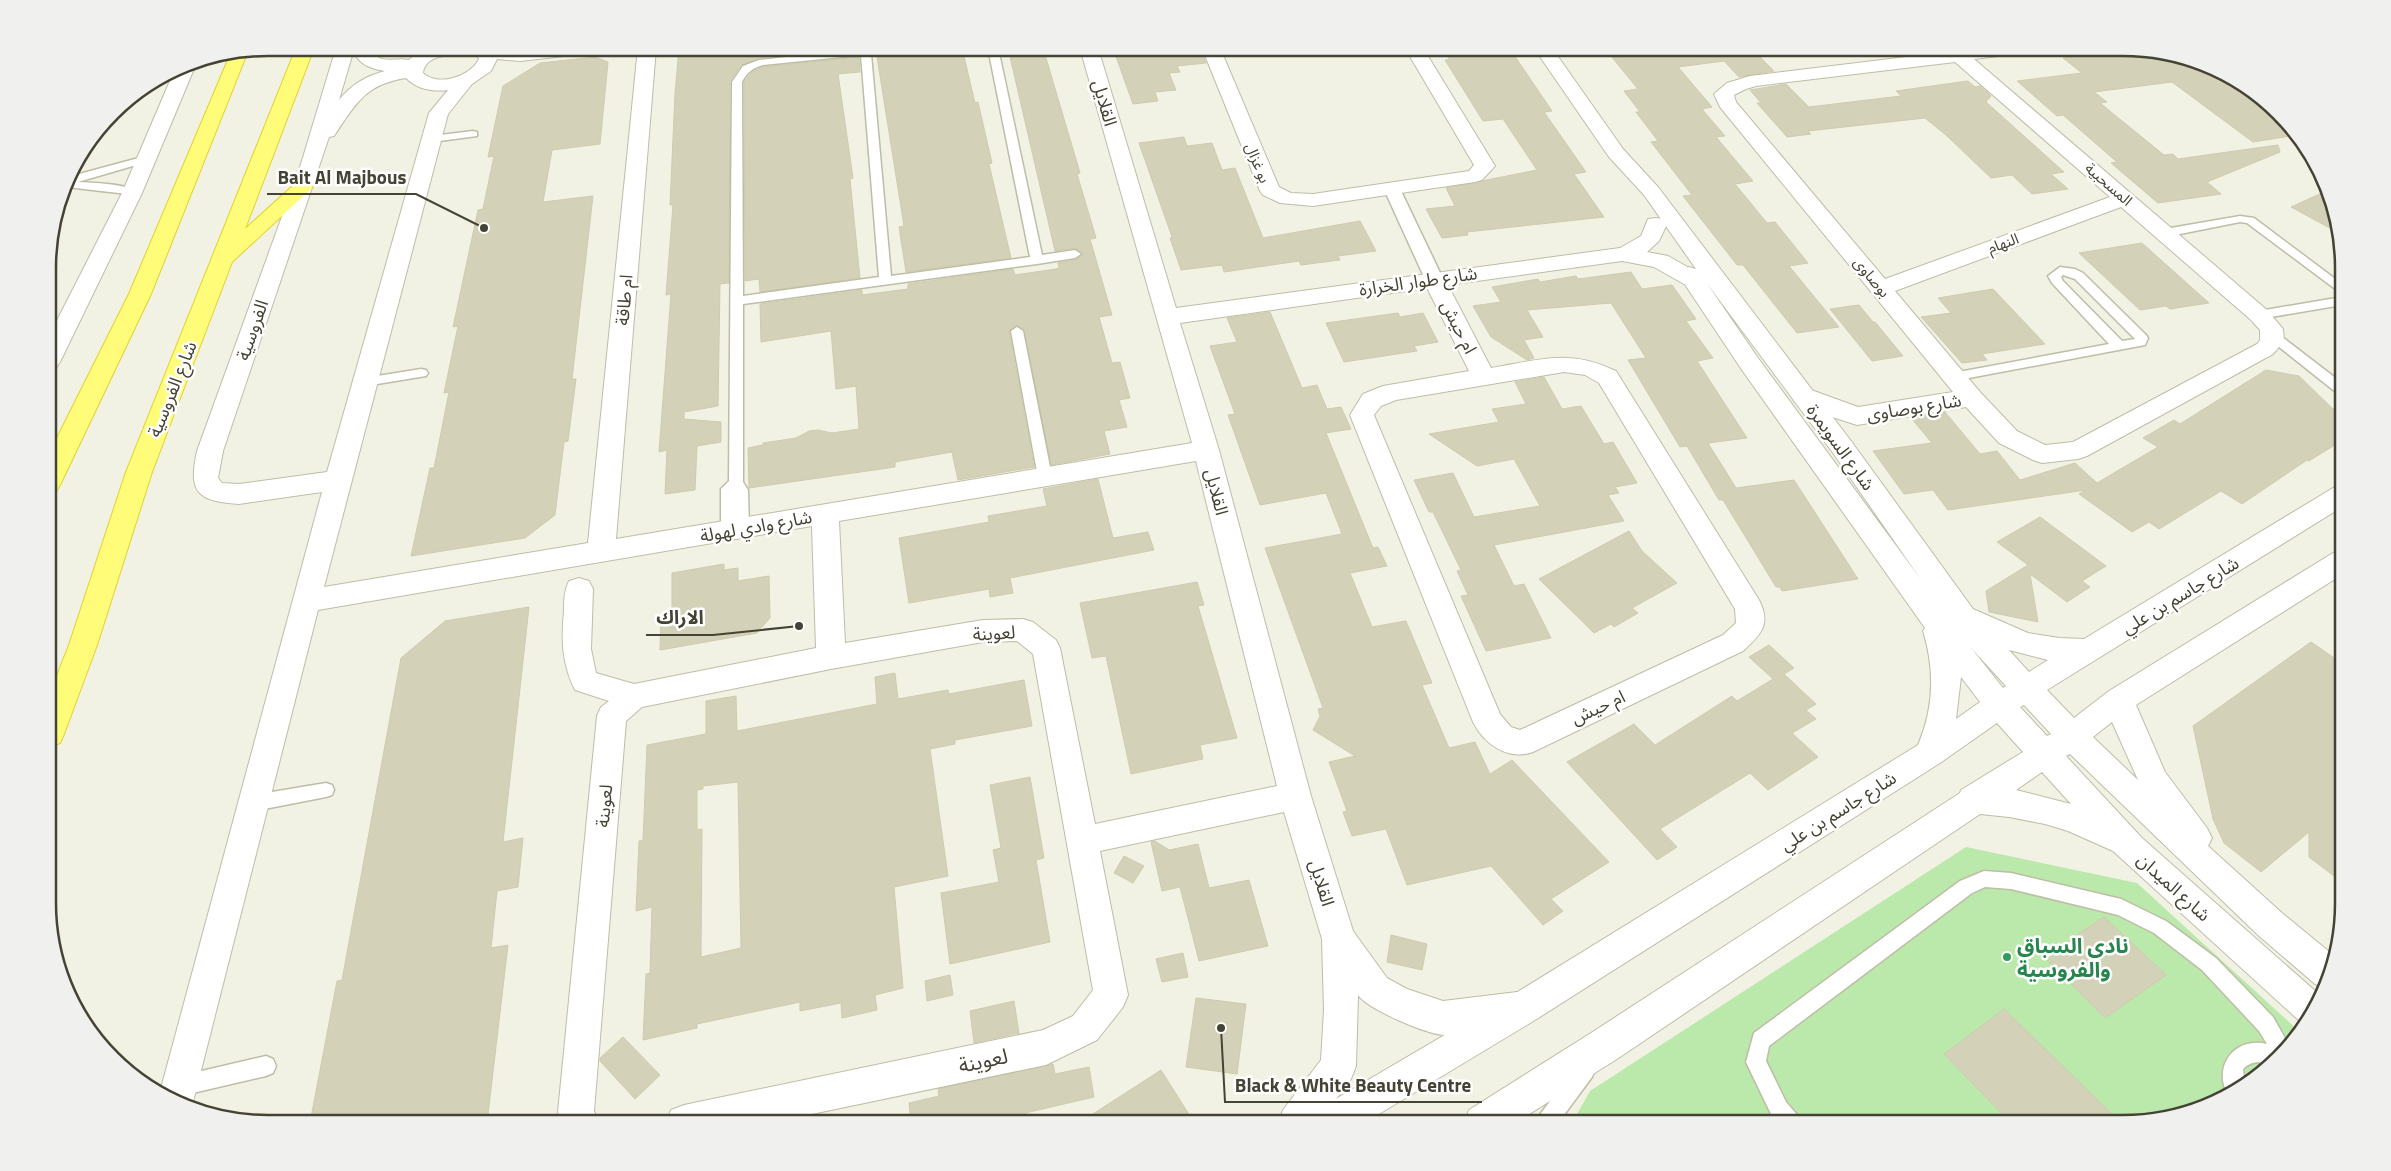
<svg xmlns="http://www.w3.org/2000/svg" width="2391" height="1171" font-family="'Titillium Web','Noto Sans Arabic',sans-serif">
  <style>
    .green { fill: #bbe8ab }
    .building { fill: #d4d1b9; stroke: #cfcbac; fill-rule: evenodd }
    .lines { fill: none; stroke-linecap: round; stroke-linejoin: round }
    .service-casing { stroke: #bebda6; stroke-width: 3 }
    .pedestrian-casing { stroke: #bebda6; stroke-width: 3 }
    .minor-casing { stroke: #bebda6; stroke-width: 2 }
    .tertiary-casing { stroke: #bebda6; stroke-width: 2 }
    .trunk-casing { stroke: #e0d230; stroke-width: 2 }
    .service { fill: #fff; fill-rule: evenodd }
    .pedestrian { fill: #fff; fill-rule: evenodd }
    .minor { fill: #fff; fill-rule: evenodd }
    .tertiary { fill: #fff; fill-rule: evenodd }
    .trunk { fill: #fffc79; fill-rule: evenodd }
    .leisure-dot { fill: #2e9e5b; stroke: #fff; stroke-width: 2 }
    .labels { text-anchor: middle; dominant-baseline: central; stroke-width: 5; stroke-linejoin: round; paint-order: stroke }
    .far-street-label { font-size: 15px; fill: #454334; stroke: #fff }
    .street-label { font-size: 18px; fill: #454334; stroke: #fff }
    .near-leisure-label { font-size: 21px; font-weight: bold; fill: #27864d; stroke: #fff; text-anchor: start }
    .near-street-label { font-size: 21px; fill: #454334; stroke: #fff }
    .rim { fill: none; stroke: #454334; stroke-width: 2.5 }
    .leader { fill: none; stroke: #454334; stroke-width: 2 }
    .callout-dot { fill: #454334; stroke: #fff; stroke-width: 2 }
    .callout-label { font-size: 19px; text-anchor: middle; font-weight: bold; fill: #454334; stroke: #fff; stroke-width: 5; stroke-linejoin: round; paint-order: stroke }
  </style>
  <rect width="100%" height="100%" fill="#f2f2e4"/>
  <path class="green" d="M1966,847L2137,883L2300,1032C2277,1066 2234,1099 2194,1112C2176,1118 2156,1119 2137,1123H1572L1590,1091Z"/>
  <path class="building" d="M679,48H854L758,58L741,65L730,81L729,283L720,284L718,406L684,412V419L721,422V442L697,446L695,490L665,494L667,450L659,452L671,294L666,295L673,205H670L675,94Z
    M962,48L975,103L978,102L986,137L992,163L989,164L1011,258L906,272L899,227L904,226L877,57Z
    M1008,48H1043L1080,173L1077,174L1096,238L1090,239L1112,315L1099,317L1112,363L1120,362L1130,398L1119,400L1127,427L1104,431L1110,454L1051,465L1025,331L1016,325L1009,331L1034,467L958,480L952,452L895,462V467L749,488L748,448L763,445V443L796,438L809,431L818,430L832,433L859,429L856,386L836,389L831,331L761,342L760,304L862,290V295L908,289V284L1013,269L1015,275L1056,269L1059,268L1058,263L1075,260L1083,255L1075,248L1055,251Z
    M1113,48H1200L1206,63L1177,66L1180,72L1169,73L1176,90L1155,92L1158,101L1133,104Z
    M1442,48H1499L1503,53L1512,52L1552,111L1544,112L1586,172L1574,174L1604,217L1467,232L1468,235L1442,238L1426,209L1455,206L1446,188L1537,170L1503,119L1483,121L1445,60H1450Z
    M1627,48H1751L1774,71L1739,77L1724,61L1678,67L1712,107L1702,109L1725,136L1716,137L1753,181L1735,184L1767,223L1775,222L1808,263L1789,266L1839,327L1797,333L1743,265H1737L1683,196L1692,195L1651,142L1658,141L1636,112H1640L1624,91L1638,89L1606,50Z
    M2128,49L2137,51L2143,55L2152,54L2220,70L2268,102L2297,135L2253,142L2172,82L2094,92L2107,102L2100,103L2164,155L2173,154L2178,159L2278,145L2280,152L2207,182L2221,194L2158,203L2111,163L2117,162L2063,115L2057,116L2017,81L2082,73L2063,58Z
    M595,57L608,62L600,144L552,150L543,202L593,196L572,379H576L568,441L564,442L555,515L525,538L411,556L430,468H434L449,392L444,393L458,326L453,327L478,210L483,209L494,156L488,157L503,86L540,63Z
    M859,57L860,72L838,74L853,178L850,179L860,278L760,292L759,279L745,281L744,82L752,72L763,67Z
    M1968,81L1975,87L1980,86L1991,96L1986,102L2064,172L2051,174L2068,189L2032,194L2012,175L1991,178L1946,135L1925,118L1808,131L1811,134L1787,137L1757,103H1761L1750,90L1786,84L1809,107L1901,96L1896,91Z
    M1184,137L1187,146L1212,143L1222,170L1235,168L1263,238L1360,221L1376,251L1338,256L1340,260L1301,265L1299,261L1224,272L1222,265L1181,270L1170,238L1172,237L1139,143Z
    M2324,192L2334,218L2339,233L2291,207Z
    M2142,243L2209,303L2170,309L2166,306L2140,310L2079,253Z
    M1631,272L1642,289L1672,285L1696,319L1686,321L1713,358L1697,361L1747,438L1708,443L1736,488L1794,480L1858,579L1782,591L1780,587H1776L1723,500H1719L1687,446L1680,447L1628,360L1646,358L1611,303L1527,310L1543,337L1524,340L1534,358L1527,360L1491,337L1473,306L1501,302L1492,287L1538,279L1540,282L1576,276L1578,279Z
    M1993,289L2045,344L1982,354L1987,360L1962,363L1921,317L1951,313L1938,298Z
    M1859,305L1873,322H1875L1903,356L1872,361L1830,309Z
    M1270,312L1302,388L1317,385L1327,409L1341,407L1351,429L1326,433L1373,548L1378,547L1387,566L1350,573L1372,627L1406,621L1432,683L1422,685L1449,748L1475,742L1490,774L1512,760L1609,862L1551,899L1563,911L1543,925L1491,866L1407,885L1386,829L1352,836L1343,812L1347,811L1329,762L1355,756L1313,730L1320,716L1318,709L1323,708L1265,548L1342,534L1326,493L1260,505L1228,415L1235,414L1210,346L1237,342L1227,318Z
    M1398,313L1400,317L1423,313L1438,342L1414,346L1417,351L1344,362L1326,323Z
    M2266,370L2299,376L2335,411L2338,443L2309,461L2307,460L2242,504L2221,491L2159,529L2149,522L2132,532L2079,494L2086,490L1948,510L1933,490L1904,494L1873,451L1932,443L1911,418L1945,412L1980,454L1997,451L2020,480L2075,463L2097,483L2158,447L2143,438L2174,420L2180,424Z
    M1544,377L1562,409L1581,406L1604,444L1613,442L1637,483L1615,487L1619,493L1608,495L1624,521L1494,545L1514,586L1524,584L1551,638L1486,651L1461,596L1468,595L1457,571L1461,570L1433,512H1429L1414,480L1453,473L1474,517L1540,506L1514,459L1477,466L1429,434L1499,422L1492,409L1526,404L1515,382Z
    M1098,479L1113,538L1148,532L1154,550L1010,578L1013,593L990,597L989,589L909,603L899,538L989,522L988,516L1047,506L1043,489Z
    M2040,517L2106,566L2082,581L2090,587L2067,602L2030,574L2038,622L1989,612L1986,591L2028,565L1997,542Z
    M1629,531L1642,551L1677,583L1632,608L1638,613L1614,627L1611,624L1594,633L1539,579Z
    M724,564V570L738,568V581L769,576L770,618L757,633L660,650L661,616L672,614V573Z
    M1197,582L1204,605L1198,606L1237,738L1200,745L1203,759L1131,774L1106,656L1092,658L1080,603Z
    M529,607L503,842L523,838L518,887L497,891L491,948L508,945L487,1123H310L337,981L342,980L401,658L445,621Z
    M2311,642L2343,664V883L2309,857V832L2261,872L2224,843L2213,819L2193,726Z
    M1769,645L1794,668L1784,674L1816,704L1806,710L1816,719L1792,733L1818,757L1768,790L1750,773L1660,829L1677,847L1657,860L1567,762L1634,724L1655,745L1732,696L1737,701L1773,679L1749,657Z
    M895,673L898,699L948,690L949,694L1024,680L1032,726L955,740V744L930,749L948,876L894,887L903,988L875,995L877,1010L842,1018L841,1003L800,1011V1002L697,1024V1028L643,1040L646,974L650,973L652,907L636,911L639,841L643,840L647,745L706,734V701L736,696L737,731L877,704L875,677ZM738,782L741,948L701,957L702,829L697,830V790L703,789V786Z
    M1030,777L1044,858L1036,860L1050,942L950,964L941,893L999,882L993,850L1001,848L990,785Z
    M1155,841L1169,850L1198,844L1209,888L1249,880L1268,946L1199,961L1180,887L1162,891L1151,842Z
    M1124,856L1144,866L1133,883L1114,873Z
    M2104,917L2166,975L2105,1018L2044,957Z
    M1391,935L1427,944L1422,970L1387,962Z
    M1183,953L1188,977L1162,982L1156,959Z
    M950,975L953,995L927,1001L925,981Z
    M1196,998L1246,1004L1237,1074L1186,1067Z
    M1014,1001L1019,1033L974,1043L970,1011Z
    M2004,1009L2121,1123H2056L2045,1112L2032,1123H2011L1944,1054Z
    M623,1037L660,1075L635,1099L600,1061V1058Z
    M1053,1064L1055,1074L1089,1067L1094,1097L1025,1113L1032,1123H911L909,1103L939,1096L938,1089Z
    M1161,1070L1190,1116L1180,1123H1079Z"/>
  <g class="lines">
    <g class="service-casing">
      <path id="service" d="M866,48H906L901,51L871,54L891,276L1030,257L988,48H998L1042,255L1075,250L1081,254L1075,258L1037,264L743,304V482L748,490L749,528L747,532L742,533L735,529L733,534H723L721,530V489L729,481L732,82L743,66L759,60ZM861,55L879,277L743,296L742,82C747,72 753,68 763,65Z
        M473,131L477,132V136L432,142L427,139L432,136Z
        M146,156L150,157V161L78,182C92,183 127,183 138,193L136,195L75,188L71,187L70,184H66L68,177Z
        M2240,216L2254,218L2342,284V294L2247,223L2240,222L2165,237L2159,233L2165,229Z
        M2060,267L2075,269L2083,273L2146,335L2148,338L2145,345L1953,381L1948,380L1946,377L1953,373L2109,344L2052,283L2048,276ZM2063,275L2075,279L2135,339L2122,341L2063,281L2061,277Z
        M2342,297V305L2259,319L2253,315L2259,311Z
        M1017,327L1023,331L1052,477L1050,481H1040L1038,477L1011,331Z
        M2273,332L2277,333L2342,383V394L2337,393L2269,339L2267,336L2269,333Z
        M421,369L426,370L428,373L426,376L365,386L358,382L365,378Z
        M326,783L332,785L334,790L332,795L326,797L254,811L248,808L245,803L248,798L254,795Z
        M1984,871L2011,873L2121,899L2166,921L2216,958L2273,1017L2290,1047L2270,1065C2259,1061 2252,1061 2243,1069L2245,1087L2228,1095C2212,1066 2235,1036 2267,1044L2259,1031L2202,970L2154,933L2118,915L2011,889L1985,887L1972,893L1769,1046L1766,1061L1786,1102L1798,1116L1801,1123H1778L1772,1116L1746,1062L1754,1033L1960,881Z
        M266,1056L273,1059L276,1066L273,1073L266,1076L180,1096L173,1093L170,1086L173,1079L180,1076Z
        M1585,1060L1592,1063L1595,1070L1592,1077L1558,1123H1536L1539,1116L1578,1063Z"/>
    </g>
    <g class="pedestrian-casing">
      <path id="pedestrian" d="M1392,184L1398,185L1400,189L1443,279L1440,283L1434,285L1428,283L1425,279L1384,189L1386,185Z"/>
    </g>
    <g class="minor-casing">
      <path id="minor" d="M336,48H372C376,66 396,57 409,60L417,53L431,48L520,49L600,48L597,52L591,53L520,61L497,59L491,71L472,84L448,114L324,587L588,543L638,48H656L616,539L1192,443L1080,48H1098L1176,308L1620,248L1641,236L1648,219L1656,218L1664,219L1667,224L1659,241L1647,252L1668,256L1700,274L1703,279L1700,284L1692,286L1684,284L1654,267L1622,261L1448,285L1491,368C1540,360 1569,348 1616,371L1759,600C1772,625 1760,635 1743,651L1533,752C1508,761 1484,744 1473,722L1350,415L1363,394L1383,386L1469,371L1427,288L1180,323L1219,450L1311,796L1353,931L1387,978L1407,989L1443,1001L1517,992L1529,997L1534,1009L1529,1021C1509,1029 1467,1035 1445,1035C1428,1035 1367,1009 1358,995L1356,1066L1351,1079L1318,1123H1278L1283,1110L1321,1060L1324,1010L1322,939L1284,812L1100,851L1128,995L1123,1007L1097,1040L1046,1065L769,1123H666L671,1110L684,1105L1043,1030L1073,1016L1093,990L1033,654L1017,641L983,642L831,669L642,707L626,721L594,1111L599,1123H562L558,1112L597,716L601,707L609,701L575,690C562,664 561,640 564,611C564,601 564,591 569,581L579,578L589,581L593,589L591,649L596,673L634,684L816,648L812,526L318,610L193,1102L192,1106L171,1101L160,1092L322,492L239,504C197,501 188,493 197,451L301,164ZM354,49C356,64 372,69 385,71C366,76 352,84 339,100ZM463,53L476,55L479,59C470,77 438,87 423,73C425,55 449,55 463,53ZM406,78C417,89 432,92 448,90L429,113L327,472L239,484L222,483L218,478L223,451L329,137L334,136C355,105 365,84 406,78ZM1564,372L1585,375L1599,383L1735,609L1736,623L1723,635L1520,730L1511,727L1500,714L1374,415L1381,406L1396,400ZM1196,461L1277,786L1095,824L1060,648L1056,640L1033,622L1023,619L983,620L845,643L839,521Z
        M1202,48H1220L1279,187L1291,193L1313,194L1469,171L1474,165L1405,48H1423L1495,166L1482,180L1475,182L1313,206L1280,203L1263,195L1260,191Z
        M1981,48H2031L2028,52L2022,53L1974,59L2267,310L2283,329L2284,341L2273,354L2087,456L2078,459L2042,463L2033,460L1999,443L1966,407L1857,425L1820,413L1794,401L1791,395L1794,389L1803,387L1858,407L1953,392L1720,107L1714,94L1727,83L1750,76ZM1955,62L2110,197L1885,279L1736,102L1734,95L1746,89L1756,86ZM2121,207L2251,320L2260,330V340L2257,344L2073,442L2045,445L2017,431L1980,392L1895,291Z
        M195,62L196,64L142,193L60,362L56,368L48,370V338L122,193L175,69L184,64Z"/>
    </g>
    <g class="tertiary-casing">
      <path id="tertiary" d="M1534,48H1552L1623,149L1658,187L1851,441L1973,609L2028,633L2059,638L2084,639L2333,488L2342,486V507L2047,690L2074,718L2109,691L2333,553L2343,550V574L2136,705L2165,772L2207,828L2212,838L2208,846L2282,913L2332,954L2324,987L2315,984L2258,935L2070,754L2066,756L2142,838L2322,997L2304,1025L2113,851L2068,831L2045,824L2009,817L1980,814L1617,1059L1515,1123H1464L1469,1110L1591,1033L1960,793L1961,790L2023,752L1997,723L1940,763L1535,1020L1364,1123H1312L1317,1110L1511,996L1918,745C1934,708 1935,670 1923,631L1925,628L1742,370L1678,274L1681,269L1689,267L1696,269L1644,195L1609,157ZM1706,282L1833,453L1922,581L1758,358ZM1968,644L1973,650L2006,686L2003,688ZM2009,650L2048,660L2029,672ZM1961,677L1980,702L1956,719ZM2024,705L2051,734L2047,736L2020,707ZM2112,722L2138,780L2093,737ZM2042,772L2071,804L2016,790Z"/>
    </g>
    <g class="trunk-casing">
      <path id="trunk" d="M296,48H314L245,229L296,183L303,181L310,183L313,187L232,262L152,472L97,645L64,734L60,743L49,747V696L69,645L126,472Z
        M248,51L151,294L61,483L57,490L48,492V456L129,294L230,55Z"/>
    </g>
    <use href="#service" class="service"/>
    <use href="#pedestrian" class="pedestrian"/>
    <use href="#minor" class="minor"/>
    <use href="#tertiary" class="tertiary"/>
    <use href="#trunk" class="trunk"/>
  </g>
  <circle class="leisure-dot" cx="2007" cy="957" r="5"/>
  <g class="labels">
    <g class="far-street-label">
      <text transform="translate(1258 163) rotate(68)">بو غزال</text>
      <text transform="translate(2109 184) rotate(41)">المسحبية</text>
      <text transform="translate(2003 243) rotate(-20)">النهام</text>
      <text transform="translate(1872 277) rotate(50)">بوصاوى</text>
    </g>
    <g class="street-label">
      <text transform="translate(1105 103) rotate(74)">القلايل</text>
      <text transform="translate(1418 281) rotate(-8)">شارع طوار الخرارة</text>
      <text transform="translate(624 300) rotate(-85)">ام طاقة</text>
      <text transform="translate(1459 327) rotate(63)">ام حيش</text>
      <text transform="translate(252 330) rotate(-71)">الفروسية</text>
      <text transform="translate(172 389) rotate(-68)">شارع الفروسية</text>
      <text transform="translate(1914 407) rotate(-9)">شارع بوصاوى</text>
      <text transform="translate(1841 447) rotate(54)">شارع السويمرة</text>
      <text transform="translate(1217 492) rotate(76)">القلايل</text>
      <text transform="translate(756 526) rotate(-10)">شارع وادي لهولة</text>
      <text transform="translate(2180 595) rotate(-31)">شارع جاسم بن علي</text>
      <text transform="translate(994 633) rotate(-3)">لعوينة</text>
      <text transform="translate(1598 707) rotate(-25)">ام حيش</text>
      <text transform="translate(604 806) rotate(-85)">لعوينة</text>
      <text transform="translate(1838 811) rotate(-32)">شارع جاسم بن علي</text>
      <text transform="translate(1322 883) rotate(73)">القلايل</text>
      <text transform="translate(2174 887) rotate(42)">شارع الميدان</text>
    </g>
    <g class="near-leisure-label">
      <text x="2017" y="945">نادي السباق<tspan x="2017" dy="24">والفروسية</tspan></text>
    </g>
    <g class="near-street-label">
      <text transform="translate(983 1060) rotate(-12)">لعوينة</text>
    </g>
  </g>
  <path d="M0 0H2391V1171H0ZM268 56H2123A212 212 0 0 1 2335 268V903A212 212 0 0 1 2123 1115H268A212 212 0 0 1 56 903V268A212 212 0 0 1 268 56Z" fill="#f0f0ef" fill-rule="evenodd"/>
  <path class="rim" d="M268 56H2123A212 212 0 0 1 2335 268V903A212 212 0 0 1 2123 1115H268A212 212 0 0 1 56 903V268A212 212 0 0 1 268 56Z"/>
  <path class="leader" d="M484 228L416 194H267M799 626L713 635H646M1221 1028L1225 1102H1482"/>
  <g class="callout-dot">
    <circle cx="484" cy="228" r="5"/>
    <circle cx="799" cy="626" r="5"/>
    <circle cx="1221" cy="1028" r="5"/>
  </g>
  <g class="callout-label">
    <text x="342" y="184">Bait Al Majbous</text>
    <text x="680" y="624">الاراك</text>
    <text x="1353" y="1092">Black &amp; White Beauty Centre</text>
  </g>
</svg>
